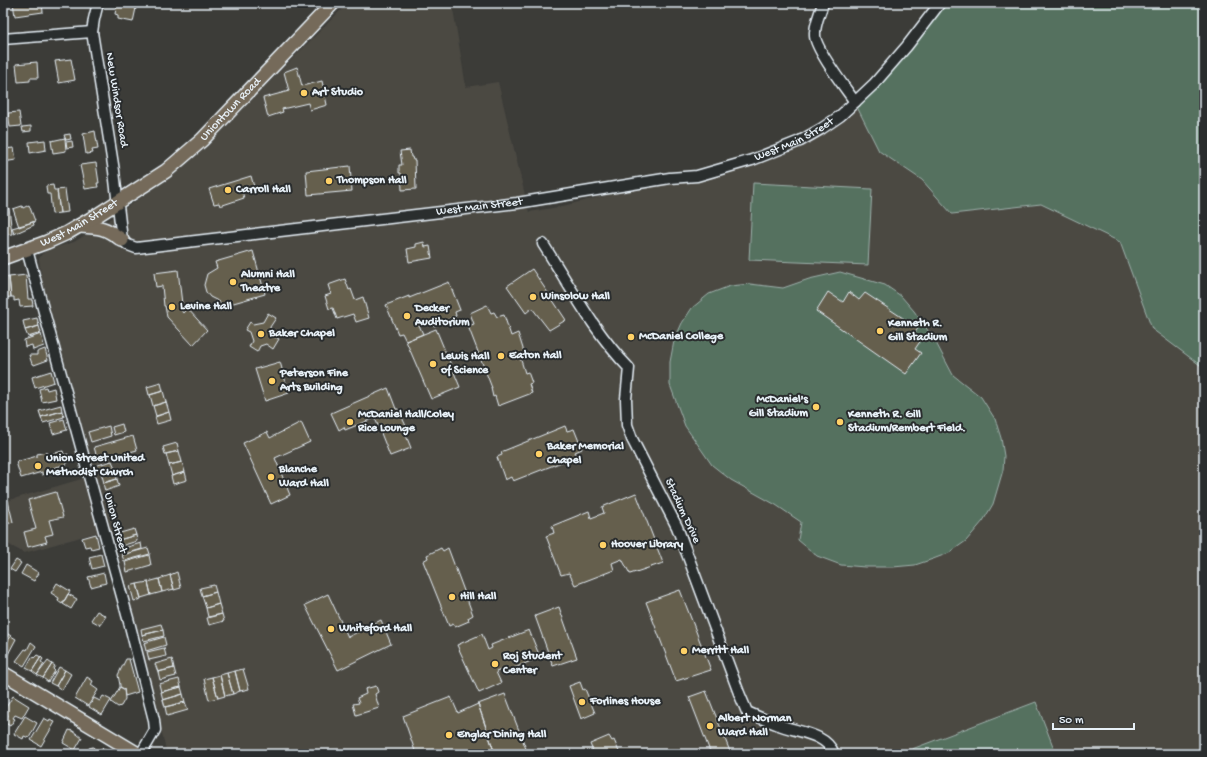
<svg xmlns="http://www.w3.org/2000/svg" width="1207" height="757" font-family="'Gochi Hand',sans-serif">
  <style>
    .built { fill: #4b4943 }
    .green { fill: #55715f; stroke: #9eb1ac }
    .building { fill: #655e4e; stroke: #e8f1f8 }
    .lines { fill: none; stroke-linecap: round; stroke-linejoin: round }
    .minor-casing { stroke: #e8f1f8; stroke-width: 13 }
    .major-casing { stroke: #e8f1f8; stroke-width: 16 }
    .minor { stroke: #2a2d2e; stroke-width: 10 }
    .major { stroke: #746a5a; stroke-width: 13 }
    .poi-dot { fill: #ffd166; stroke: #2a2d2e; stroke-width: 1.5 }
    .labels { text-anchor: middle; dominant-baseline: central; stroke-width: 4; stroke-linejoin: round; paint-order: stroke }
    .poi-label { font-size: 12px; font-weight: bold; fill: #e8f1f8; stroke: #2a2d2e; text-anchor: start }
    .street-label { font-size: 12px; fill: #e8f1f8; stroke: #2a2d2e }
  </style>
  <rect width="100%" height="100%" fill="#3c3c38"/>
  <filter id="ink" filterUnits="userSpaceOnUse"><feTurbulence type="fractalNoise" baseFrequency=".025" numOctaves="2"/><feDisplacementMap in="SourceGraphic" scale="8" xChannelSelector="R" yChannelSelector="G"/><feConvolveMatrix kernelMatrix="1 2 1 2 8 2 1 2 1" color-interpolation-filters="sRGB"/></filter>
  <g filter="url(#ink)">
    <path class="built" d="M348,3H452L466,87L498,82L529,212L559,207L765,156L855,102L1204,3V754H167L114,535L95,533L24,553L6,543L3,532V502L95,475L42,281L39,259L42,254L47,250L74,242L94,230L136,201L198,153Z"/>
    <path class="green" d="M940,3H1204V368L1152,329L1120,242L1041,204L952,214L922,180L879,151L855,103Z
      M753,183L872,189L868,265L749,260Z
      M840,272L885,285L901,296L914,311L934,339L953,375L981,397L995,419L1001,438L1004,456L1003,470L993,504L983,521L966,541L949,553L933,559L915,565L893,567H865L841,565L817,556L798,540L801,522L776,505L731,480L712,465L685,426L670,385V362L674,341L682,323L692,308L709,294L730,286L750,284L783,288L809,279Z
      M1036,702L1056,754H899Z"/>
    <path class="building" d="M13,3H42L43,12L15,16Z
      M117,3H130V7L136,8L133,22L118,19V15L115,14Z
      M71,59L75,80L59,83L55,61Z
      M37,62L38,78H30V81L18,82L16,64Z
      M297,67L302,86L322,81L327,105L310,110L308,103L282,109L283,112L268,117L263,98L289,91L284,72Z
      M19,112L21,126L10,127L8,113Z
      M31,126V131L23,132L22,127Z
      M95,131L98,149L92,150L93,153L86,154L83,134Z
      M70,134L71,139L66,140L64,135Z
      M65,138L66,151L53,153L51,141Z
      M45,140L46,150L30,153L29,142Z
      M72,141L73,147L67,148L66,142Z
      M14,148L16,160L3,162V149Z
      M410,150L411,157H412L413,160H415L416,189L402,190L401,173H399V165H402L400,151Z
      M96,163L99,183H97L98,187L85,189L80,165Z
      M350,166L352,191L308,195L306,171Z
      M251,176L254,187L242,191L244,198L220,206L219,203L214,204L209,189Z
      M53,185L54,190H57L60,213L52,214L50,194H47L46,186Z
      M65,189L68,212L60,213L57,190Z
      M3,192L4,193L6,209L9,208L12,234L3,235Z
      M29,205L35,221L19,227L13,209L22,206L23,208Z
      M33,222L34,225L14,234L12,228Z
      M424,242L425,247L430,246L432,258L409,262L407,249L416,247V244Z
      M253,251L265,294L230,304L231,308L222,310L220,302L210,297L206,292L204,285L207,274L217,268L215,262Z
      M532,269L566,320L549,330L532,308L526,313L507,286Z
      M178,270L182,304H177L183,313L187,308L207,330L193,345L167,317L165,306H164L162,286L156,287L154,273Z
      M26,275L28,299H32L33,306L20,307L19,300L14,301V297H11L9,277Z
      M3,277H9L11,297L3,298Z
      M345,279L349,290L351,289L355,300L363,297L369,318L356,322L353,314L337,319L333,308L329,309L325,296L331,294L328,285Z
      M449,282L460,310L455,312L456,316L434,326L431,321L419,325L423,334L406,341L402,333L398,334L386,305L409,296V298Z
      M828,292L843,302L849,292L859,300L865,293L918,328L914,334L921,340L915,349L921,353L906,374L816,311Z
      M487,305L491,313L494,312L497,317L504,315L511,336L518,333L525,355L520,357L525,373L528,372L532,383L529,384L532,393L498,406L495,396L493,397L491,388H492L468,326L474,324L470,313Z
      M268,313L276,318L270,327L273,336L279,339L273,349L266,344L260,346L257,352L249,347L252,341L249,332L245,330L250,322L253,324L263,322Z
      M37,318L39,326L25,330L23,321Z
      M39,326L41,333L28,337L25,330Z
      M436,329L460,387L431,399L406,341Z
      M41,334L44,346L33,350L32,345L25,347L24,340Z
      M45,349L48,360L34,365L33,363L32,364L29,355H37V352Z
      M280,362L289,393L265,401L255,369Z
      M51,371L54,382L35,388L32,377Z
      M161,383L163,391L149,395L147,387Z
      M46,387L47,390L54,388L56,399L42,402L39,389Z
      M388,388L396,409H398L406,426L403,428L411,448L390,456L375,418L345,430L344,427L339,430L331,413Z
      M163,391L166,402L153,406L150,395Z
      M166,402L169,412L156,416L153,406Z
      M61,405L62,411L41,417L39,411Z
      M62,411L64,417L43,423L41,417Z
      M169,412L171,420L157,424L155,417Z
      M64,419L67,430L53,434L50,423Z
      M301,422L310,442L275,458L290,495L271,504L243,443L267,432L270,438Z
      M122,424L124,432L114,435L112,427Z
      M109,426L111,436L91,442L88,432Z
      M565,426L567,431L574,429L582,449L575,452L577,456L513,481L511,477L505,480L497,457L502,455L501,452Z
      M133,436L137,450L98,461L94,447Z
      M177,443L179,451L165,454L163,447Z
      M63,451L64,455L68,454L69,459L66,460L67,464L50,469L51,472L42,475V472L21,478L16,462L37,456V454L46,452L47,455Z
      M179,451L182,462L169,465L166,454Z
      M112,461L115,468L100,472L98,465Z
      M182,462L185,472L172,476L169,465Z
      M115,468L117,479L104,483L101,472Z
      M185,472L187,480L173,484L171,476Z
      M117,479L119,486L105,491L103,483Z
      M56,492L63,517L49,520L53,534L45,536L47,542L28,547L24,532L36,529L28,500Z
      M636,493L663,563L630,574L622,559L612,563L614,570L575,585L569,573L561,575L546,536L554,533L552,526L589,511L591,518L604,513L602,507Z
      M8,501L13,522L3,525V503Z
      M134,529L136,535L119,540L117,534Z
      M96,534L99,547L91,549L90,546L85,547L82,538Z
      M136,535L137,541L121,546L119,540Z
      M141,543L142,549L122,555L121,549Z
      M148,548L150,554L124,561L122,555Z
      M441,548L443,551L448,548L473,615L468,618L469,621L455,627L453,624L449,626L423,561L428,558L427,555Z
      M101,554L104,566L92,569L89,557Z
      M149,555L151,565L127,572L125,562Z
      M16,560L21,563L15,572L10,569Z
      M26,565L39,573L34,581L21,574Z
      M177,572L181,588L174,590L170,575Z
      M104,573L106,583L91,587L88,577Z
      M170,575L174,589L162,592L159,579Z
      M159,579L162,592L151,595L148,582Z
      M148,582L151,595L141,598L137,584Z
      M57,583L70,591L62,604L58,601L59,598L51,593Z
      M137,584L141,599L134,601L130,586Z
      M214,585L216,592L202,596L200,588Z
      M680,590L711,670L676,681L646,602Z
      M216,592L219,604L206,608L202,596Z
      M68,594L77,599L71,609L63,604Z
      M328,594L348,637L381,620L391,644L338,670L305,605Z
      M219,604L222,614L208,617L206,608Z
      M559,607L577,658L553,666L535,616Z
      M97,611L106,616L100,625L91,620Z
      M222,614L224,621L209,625L207,618Z
      M161,624L163,630L142,635L141,629Z
      M163,630L164,636L144,641L142,635Z
      M529,630L540,657L503,673L501,670L496,672L501,683L479,693L457,645L482,634L488,650L492,648L491,645Z
      M5,632L11,636L3,648V635Z
      M11,636L16,639L6,658L3,656V648Z
      M164,637L166,645L146,651L144,643Z
      M31,642L36,646L24,666L16,661L25,649L27,650Z
      M164,648L166,656L149,660L147,652Z
      M37,655L41,657L32,671L26,668L32,657L34,658Z
      M41,657L43,659L41,662L44,664L37,675L32,671Z
      M126,659H129L138,692L125,696L124,689L120,687V685L118,675Z
      M172,659L174,668L158,672L155,664Z
      M48,661L52,664L43,678L37,675Z
      M52,664L55,666L53,669L55,671L48,682L43,678Z
      M59,667L65,670L56,686L50,683Z
      M174,668L176,676L160,680L158,672Z
      M243,669L249,689L240,691L235,671Z
      M65,670L71,674L62,690L56,686Z
      M235,671L240,691L233,694L227,673Z
      M227,673L233,694L225,696L220,675Z
      M220,675L225,696L218,698L212,677Z
      M87,677L93,681L91,685L98,690L88,706L75,698Z
      M212,677L218,698L209,700L204,679Z
      M179,679L181,687L161,692L159,684Z
      M580,682L583,690L585,689L595,713L581,719L569,686Z
      M376,686L378,692L375,694L379,708L356,715L353,704L359,703L357,698L366,694L365,689Z
      M120,687L124,689L125,699L121,706L118,707L111,702Z
      M181,687L183,694L163,700L161,692Z
      M706,691L731,754H711L689,697Z
      M183,694L185,702L165,707L163,700Z
      M505,694L528,754H495L478,704Z
      M13,696L29,706L22,718L15,715L13,718L15,719L10,726L4,722L8,715L3,712Z
      M103,696L111,700L102,715L89,707L94,698L100,701Z
      M451,697L458,713L478,704L495,754H416L403,716Z
      M185,702L188,710L167,716L165,707Z
      M25,716L37,723L29,738L24,736L23,739L14,734Z
      M44,718L49,721L50,719L55,722L41,746L31,740Z
      M69,730L73,731L82,738L75,750L63,743Z
      M609,736L612,741L614,740L620,754H594L590,744Z
      M93,747L99,753L100,750L103,749L107,751V754H86L89,748Z"/>
    <g class="lines">
      <g class="minor-casing">
        <g id="minor">
          <path id="s1" d="M98,3L94,19L92,32L114,171L122,240L128,245L136,248L517,203L670,178L697,176L752,160L800,141L821,129L840,116L874,84L907,46L940,3"/>
          <path d="M823,3C820,14 814,25 815,36C816,50 846,89 855,102"/>
          <path d="M3,39L92,32"/>
          <path d="M543,244C570,286 594,332 629,368L626,399L627,425L632,439L677,527L739,693L747,712C758,717 768,721 779,725C797,732 826,733 834,754"/>
          <path d="M27,250L129,622L154,720L155,730L141,754"/>
        </g>
      </g>
      <g class="major-casing">
        <g id="major">
          <path d="M79,226C100,227 105,227 122,240"/>
          <path id="s2" d="M3,258L47,242L67,233L96,216L166,171L202,140L333,3"/>
          <path d="M3,673L138,754"/>
        </g>
      </g>
      <use href="#minor" class="minor"/>
      <use href="#major" class="major"/>
    </g>
  </g>
  <g class="poi-dot">
    <circle cx="304" cy="93" r="4"/>
    <circle cx="329" cy="181" r="4"/>
    <circle cx="228" cy="190" r="4"/>
    <circle cx="233" cy="282" r="4"/>
    <circle cx="533" cy="297" r="4"/>
    <circle cx="172" cy="307" r="4"/>
    <circle cx="407" cy="316" r="4"/>
    <circle cx="880" cy="331" r="4"/>
    <circle cx="261" cy="334" r="4"/>
    <circle cx="631" cy="337" r="4"/>
    <circle cx="501" cy="356" r="4"/>
    <circle cx="433" cy="364" r="4"/>
    <circle cx="272" cy="381" r="4"/>
    <circle cx="816" cy="407" r="4"/>
    <circle cx="350" cy="422" r="4"/>
    <circle cx="840" cy="422" r="4"/>
    <circle cx="539" cy="454" r="4"/>
    <circle cx="38" cy="466" r="4"/>
    <circle cx="271" cy="477" r="4"/>
    <circle cx="603" cy="545" r="4"/>
    <circle cx="452" cy="597" r="4"/>
    <circle cx="331" cy="629" r="4"/>
    <circle cx="684" cy="651" r="4"/>
    <circle cx="495" cy="664" r="4"/>
    <circle cx="582" cy="702" r="4"/>
    <circle cx="710" cy="726" r="4"/>
    <circle cx="449" cy="735" r="4"/>
  </g>
  <g class="labels">
    <g class="poi-label">
      <text x="312" y="93">Art Studio</text>
      <text x="337" y="181">Thompson Hall</text>
      <text x="236" y="190">Carroll Hall</text>
      <text x="241" y="275">Alumni Hall<tspan x="241" dy="14">Theatre</tspan></text>
      <text x="541" y="297">Winsolow Hall</text>
      <text x="180" y="307">Levine Hall</text>
      <text x="415" y="309">Decker<tspan x="415" dy="14">Auditorium</tspan></text>
      <text x="888" y="324">Kenneth R.<tspan x="888" dy="14">Gill Stadium</tspan></text>
      <text x="269" y="334">Baker Chapel</text>
      <text x="639" y="337">McDaniel College</text>
      <text x="509" y="356">Eaton Hall</text>
      <text x="441" y="357">Lewis Hall<tspan x="441" dy="14">of Science</tspan></text>
      <text x="280" y="374">Peterson Fine<tspan x="280" dy="14">Arts Building</tspan></text>
      <text x="808" y="400" text-anchor="end">McDaniel's<tspan x="808" dy="14">Gill Stadium</tspan></text>
      <text x="358" y="415">McDaniel Hall/Coley<tspan x="358" dy="14">Rice Lounge</tspan></text>
      <text x="848" y="415">Kenneth R. Gill<tspan x="848" dy="14">Stadium/Rembert Field.</tspan></text>
      <text x="547" y="447">Baker Memorial<tspan x="547" dy="14">Chapel</tspan></text>
      <text x="46" y="459">Union Street United<tspan x="46" dy="14">Methodist Church</tspan></text>
      <text x="279" y="470">Blanche<tspan x="279" dy="14">Ward Hall</tspan></text>
      <text x="611" y="545">Hoover Library</text>
      <text x="460" y="597">Hill Hall</text>
      <text x="339" y="629">Whiteford Hall</text>
      <text x="692" y="651">Merritt Hall</text>
      <text x="503" y="657">Roj Student<tspan x="503" dy="14">Center</tspan></text>
      <text x="590" y="702">Forlines House</text>
      <text x="718" y="719">Albert Norman<tspan x="718" dy="14">Ward Hall</tspan></text>
      <text x="457" y="735">Englar Dining Hall</text>
    </g>
    <g class="street-label">
      <text transform="translate(116 100) rotate(81)">New Windsor Road</text>
      <text stroke="none"><textPath href="#s2" startOffset="275">Uniontown Road</textPath></text>
      <text stroke="none"><textPath href="#s1" startOffset="926">West Main Street</textPath></text>
      <text stroke="none"><textPath href="#s1" startOffset="602">West Main Street</textPath></text>
      <text stroke="none"><textPath href="#s2" startOffset="84">West Main Street</textPath></text>
      <text transform="translate(682 511) rotate(65)">Stadium Drive</text>
      <text transform="translate(115 523) rotate(75)">Union Street</text>
    </g>
  </g>
  <rect width="1207" height="757" fill="none" stroke="#2a2d2e" stroke-width="16"/>
  <rect x="8" y="8" width="1191" height="741" fill="none" stroke="#e8f1f8" stroke-width="1.5" filter="url(#ink)"/>
  <path d="M1053 723v6h81v-6" fill="none" stroke="#e8f1f8" stroke-width="2"/>
  <text x="1059" y="723" font-size="12" fill="#e8f1f8" stroke="#2a2d2e" stroke-width="3" paint-order="stroke">50 m</text>
</svg>
